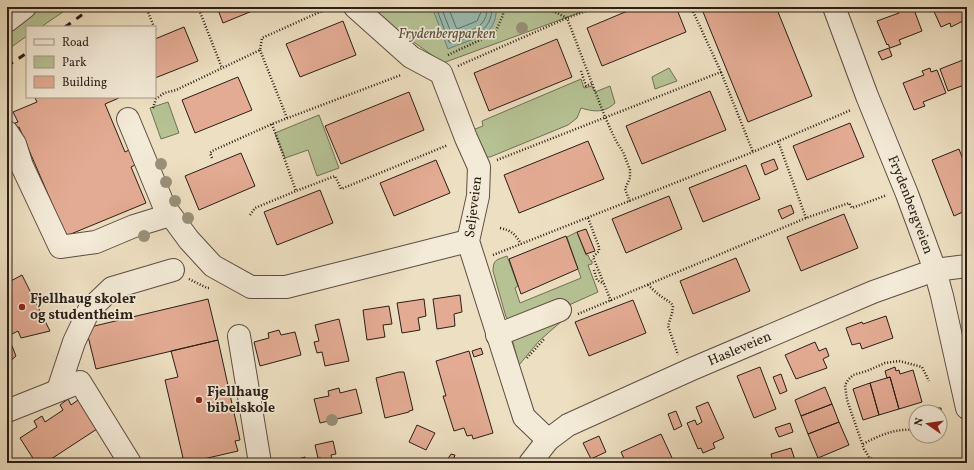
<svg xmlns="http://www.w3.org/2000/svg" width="974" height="470" font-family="Vollkorn,serif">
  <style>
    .green { fill: #b6c294; stroke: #707055 }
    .water { fill: #99bdb2; stroke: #6d7d74 }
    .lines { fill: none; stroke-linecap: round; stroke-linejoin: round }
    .shore { stroke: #626e64; stroke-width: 1 }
    .building { fill: #e3ab93; stroke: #2b1e16 }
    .minor-casing { stroke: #5c4e41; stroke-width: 24 }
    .path { stroke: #2b1e16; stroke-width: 2.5; stroke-dasharray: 1 2; stroke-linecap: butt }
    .minor { stroke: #f3ead7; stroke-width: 22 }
    .rail { stroke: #2b1e16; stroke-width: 3; stroke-dasharray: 7 7; stroke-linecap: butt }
    .tree { fill: #999078 }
    .poi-dot { fill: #8f2418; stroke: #f3ead7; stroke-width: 1.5 }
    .labels { text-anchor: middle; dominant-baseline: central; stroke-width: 3.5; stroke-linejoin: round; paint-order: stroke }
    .park-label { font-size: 14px; font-style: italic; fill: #554f3c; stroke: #f3ead7 }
    .street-label { font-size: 14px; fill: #2b1e16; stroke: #f3ead7 }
    .poi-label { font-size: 14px; font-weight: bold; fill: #2b1e16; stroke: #f3ead7; text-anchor: start }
  </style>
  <rect width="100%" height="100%" fill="#eddfc1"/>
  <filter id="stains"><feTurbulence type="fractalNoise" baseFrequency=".005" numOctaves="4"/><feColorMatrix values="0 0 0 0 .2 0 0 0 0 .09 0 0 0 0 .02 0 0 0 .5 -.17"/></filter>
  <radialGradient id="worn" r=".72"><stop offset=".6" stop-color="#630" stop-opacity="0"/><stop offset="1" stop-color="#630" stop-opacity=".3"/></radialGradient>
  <path class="green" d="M40,7H70L41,27H27V36L7,50V30Z
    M365,7H595L443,63Z
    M669,68L677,81L655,89L652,77Z
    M581,79L584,88L592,86L595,92L610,86L615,103C604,113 595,112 581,108L577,118L568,125L490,157H484L470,131L483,126L482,121Z
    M168,102L179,133L161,139L150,108Z
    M319,115L339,168L317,176L308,150L285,158L275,133Z
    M577,232L586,255H588L590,260L592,261V264L588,265L598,292L569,305L571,313L539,341L519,365L512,339L566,315L559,298L538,309L509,320L506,317L493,271C493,259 497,260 507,256L518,286L515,288L520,303L581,278L567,237Z"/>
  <path class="water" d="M432,7H496C497,16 494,27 486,33C480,38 456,45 448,49Z"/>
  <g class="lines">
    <path class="shore" d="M436,7L449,42L451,43C472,36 492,33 492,7
      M441,7L452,35L454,36C470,31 488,28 487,7
      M448,7L456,27L457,29L477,21L481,12V7"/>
  </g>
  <path class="building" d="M217,7H262L223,23Z
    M637,7H676L686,32L602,66L587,28Z
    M701,7H776L812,96L748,122Z
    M905,7L906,10L913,7L922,31L899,40L901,44L890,48L888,44L887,45L877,21L899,13L898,10Z
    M932,7H966L967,16L962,18L963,21L951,27L950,23L941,27Z
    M343,21L356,55L300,77L286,44Z
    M184,27L198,61L155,78V39Z
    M557,39L572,77L489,111L474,73Z
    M889,48L892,56L882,60L878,52Z
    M963,60L967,69V84L948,91L940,69Z
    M930,68L931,72L937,70L946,93L923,102L925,106L914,110L903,83L924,75L922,71Z
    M238,77L252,110L195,133L182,100Z
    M710,91L726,130L642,164L626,126Z
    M409,92L424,130L341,164L325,126Z
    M37,97H118L119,98L105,104L125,152L129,150L135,165L131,167L146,203L66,236L19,127L17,128L15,123L18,122L13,112L37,102L35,98Z
    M850,123L864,157L807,180L793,146Z
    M588,141L604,179L519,213L504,175Z
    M959,149L967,170V210L954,216L932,160Z
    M241,153L255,186L199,210L185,176Z
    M774,159L778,169L765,175L761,164Z
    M436,160L450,193L394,216L380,183Z
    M746,165L760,199L703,222L689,188Z
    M320,190L333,223L277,245L264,212Z
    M669,196L682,229L626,253L612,219Z
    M791,205L794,213L782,219L778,210Z
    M844,214L858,248L801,271L787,237Z
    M586,229L595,251L586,254L577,232Z
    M566,236L578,269L521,294L509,259Z
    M736,258L750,291L693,314L680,281Z
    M22,275L50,331L21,338L18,331L8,336L16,356L7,364V283Z
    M460,295L462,312L454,314L455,326L437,329L433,299Z
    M208,299L218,340L96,369L86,328Z
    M424,299L426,316L418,318L420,330L402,333L397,303Z
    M633,300L646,333L589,356L575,322Z
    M389,306L392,324L383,325L385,337L367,340L363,310Z
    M886,316L893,338L862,349L860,343L852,345L846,328L862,322L863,324Z
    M339,319L349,361L325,366L322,352L317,353L314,342L319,341L315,325Z
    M279,330L281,335L295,332L301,355L260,366L254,342L269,338L268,333Z
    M218,340L240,440L235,441L238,451L186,463H181L179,459L183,458L165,380L178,377L171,351Z
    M815,342L819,351L826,348L829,356L823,359L827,368L796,379L785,355Z
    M481,348L483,354L474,357L472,351Z
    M469,351L493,433L473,439L472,435L467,436L464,428L454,431L443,396H446L436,361Z
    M760,367L776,409L754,418L737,376Z
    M895,367L896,371L899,370L900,374L913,370L922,402L899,409L890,377L887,378L885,371Z
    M399,372H404L413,410L409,411V412L385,418L376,378Z
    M781,374L787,391L780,394L773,377Z
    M890,377L899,409L879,415L870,383Z
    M870,383L879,415L863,420L853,389Z
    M825,387L832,404L801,416L795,400Z
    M339,388L340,393L356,389L362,413L320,423L314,399L329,396L328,391Z
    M68,399L71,405L78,400L97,429L45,463H36L20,438L37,427L34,421L42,416L45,422L63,410L60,405Z
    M708,402L724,438L713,443L715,448L703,453L701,448L698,449L687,423L695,420L697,425L702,422L696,407Z
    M832,404L839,422L808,434L801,416Z
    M932,408H941L942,421H940V412H933Z
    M676,411L682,426L674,430L668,414Z
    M839,422L849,445L818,458L808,434Z
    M790,423L793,432L779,437L775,428Z
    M417,425L435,433L426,450L409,442Z
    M661,434L673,460L667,463H626L621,452Z
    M599,436L606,452L591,459L583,443Z
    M333,441L336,454L331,455L333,463H322L321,458H318L315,445Z
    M791,448L796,463H773L771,454Z
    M451,454L455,455L454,458L459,460L460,459L468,463L470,458L480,463H445Z
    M305,457L307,463H295V460Z"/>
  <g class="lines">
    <g class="minor-casing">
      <g id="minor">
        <path d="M355,7L411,57L441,73L466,138L479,167L478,196L468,241L524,417L548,440"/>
        <path id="s1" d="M834,7L867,96L907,194L935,270L942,296L967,408"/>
        <path d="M7,21L25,7"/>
        <path d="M128,119L164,206L189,240L213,266L251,287H286L468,241"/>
        <path d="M7,132L15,144L22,166L60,247L96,242L134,226L170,215"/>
        <path d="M497,335L560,310"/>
        <path d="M239,336L260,463"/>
        <path d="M58,390L74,342L89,310L112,288L173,270"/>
        <path d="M7,411L80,382L130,463"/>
        <path id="s2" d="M530,463L548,440L568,425L692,369L873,292L935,270L967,266"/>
      </g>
    </g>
    <path class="path" d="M146,7L154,27
      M198,7L222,68
      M548,7L553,11L567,18L605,117L616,141L623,152L630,170V178L625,189L630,202
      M155,29V30
      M260,50L287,118
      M448,55L495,33L503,15V7
      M458,66L567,18L598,7
      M581,71L586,86L593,83
      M721,72L753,152
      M153,108L156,99L164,93L176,90L260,50L262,38L331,7
      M272,124L296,191L335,176L341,189L448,145
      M778,141L806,218
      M212,158L210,153L212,151L272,124L401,75
      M497,160L721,72L691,7
      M250,215L255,208L296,191
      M588,218L599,247V251L593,257L611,301
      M500,228C511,230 516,235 521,244
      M493,255L753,152L851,110
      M594,270L597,280L604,284
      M189,279L207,288H210
      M648,285L659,295L671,303L673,306L672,313L668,326L678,355
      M578,314L806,218L849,203L852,208L887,195
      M527,358L545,338
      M863,444C880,435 896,428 916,430
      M886,463L874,460L869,457L864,449L847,400L845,385L848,380L853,375L867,371L885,363L899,361L922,367L929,381
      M923,463L926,458"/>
    <use href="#minor" class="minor"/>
    <path class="rail" d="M65,27L93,7
      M7,66L27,53"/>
  </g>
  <g class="tree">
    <circle cx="522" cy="28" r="6"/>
    <circle cx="161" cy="164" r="6"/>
    <circle cx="166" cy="182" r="6"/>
    <circle cx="175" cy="201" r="6"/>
    <circle cx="188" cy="218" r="6"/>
    <circle cx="144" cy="236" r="6"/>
    <circle cx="332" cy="420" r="6"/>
  </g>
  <g class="poi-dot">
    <circle cx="22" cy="307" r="4"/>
    <circle cx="199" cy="400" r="4"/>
  </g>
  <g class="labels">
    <g class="park-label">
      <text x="447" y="34">Frydenbergparken</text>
    </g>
    <g class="street-label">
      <text stroke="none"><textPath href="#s1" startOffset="212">Frydenbergveien</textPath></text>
      <text transform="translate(474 207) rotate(-83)">Seljeveien</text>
      <text stroke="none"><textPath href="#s2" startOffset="242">Hasleveien</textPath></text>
    </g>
    <g class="poi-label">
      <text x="30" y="299">Fjellhaug skoler<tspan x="30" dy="16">og studentheim</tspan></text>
      <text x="207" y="392">Fjellhaug<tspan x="207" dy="16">bibelskole</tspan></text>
    </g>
  </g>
  <rect width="974" height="470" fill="none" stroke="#eddfc1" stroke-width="24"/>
  <rect x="8" y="8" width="958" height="454" fill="none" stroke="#2b1e16" stroke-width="2"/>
  <rect x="12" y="12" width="950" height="446" fill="none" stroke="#2b1e16"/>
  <rect x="26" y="26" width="130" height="72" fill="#f3ead7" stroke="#a3988a"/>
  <rect x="34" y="39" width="20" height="6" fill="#f3ead7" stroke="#a3988a"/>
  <text x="62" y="46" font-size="12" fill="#2b1e16">Road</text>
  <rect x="34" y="56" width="20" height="12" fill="#b6c294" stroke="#a3988a"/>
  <text x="62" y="66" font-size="12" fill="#2b1e16">Park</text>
  <rect x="34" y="76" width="20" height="12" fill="#e3ab93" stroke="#a3988a"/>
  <text x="62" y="86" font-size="12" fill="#2b1e16">Building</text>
  <g transform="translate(928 424) rotate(283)"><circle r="19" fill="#f3ead7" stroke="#a3988a"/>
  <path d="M0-3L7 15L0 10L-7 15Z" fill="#8f2418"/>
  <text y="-6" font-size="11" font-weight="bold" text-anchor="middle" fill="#2b1e16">N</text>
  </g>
  <rect width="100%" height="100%" filter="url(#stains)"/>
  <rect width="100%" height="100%" fill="url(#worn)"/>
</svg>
